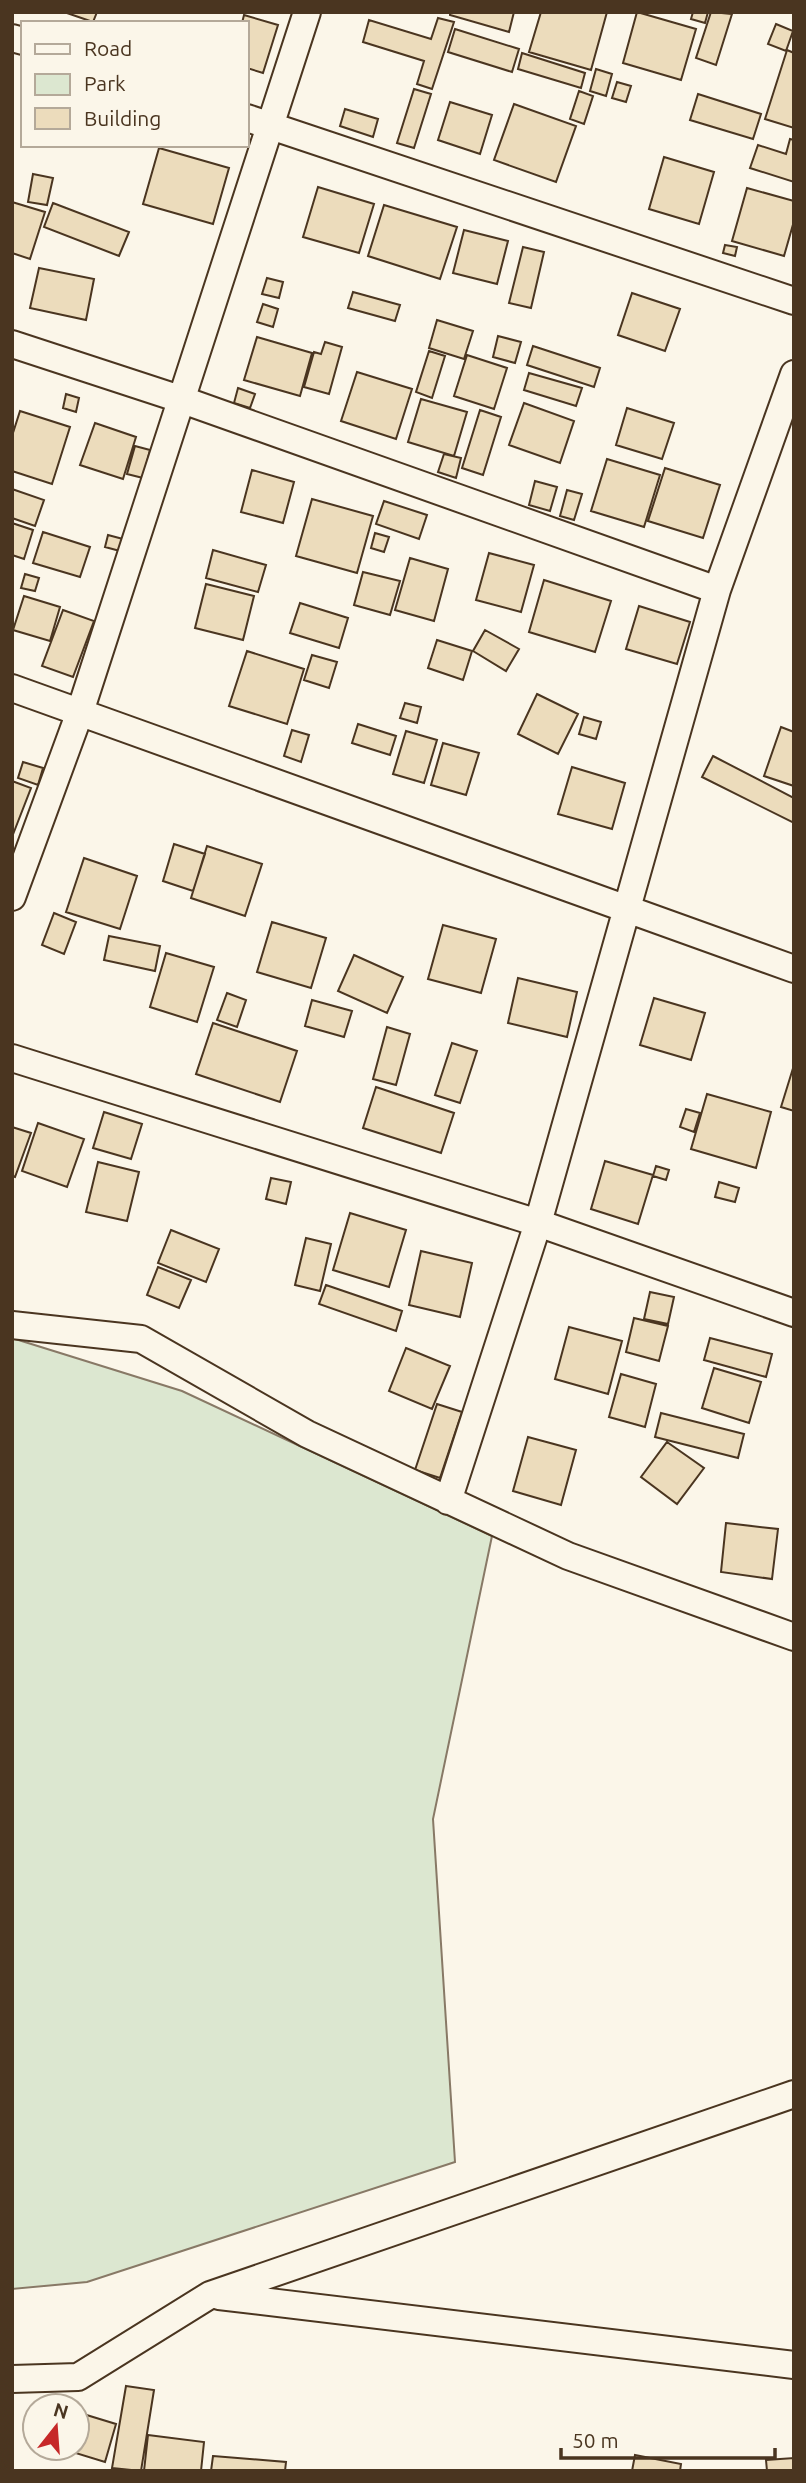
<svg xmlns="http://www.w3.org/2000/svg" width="806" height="2483" font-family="Ubuntu,sans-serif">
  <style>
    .green { fill: #dce7d0; stroke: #887966; stroke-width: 2 }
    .building { fill: #ecdcbc; stroke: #4a3520; stroke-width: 2 }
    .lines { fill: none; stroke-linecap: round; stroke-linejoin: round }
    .minor-casing { stroke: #4a3520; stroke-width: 30 }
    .minor { stroke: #fbf6e9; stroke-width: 26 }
  </style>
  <rect width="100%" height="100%" fill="#fbf6e9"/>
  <path class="green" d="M12,1338L182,1391L492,1536L433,1819L455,2162L87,2282L12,2289Z"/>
  <path class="building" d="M64,12H97L93,22Z
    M450,12H514L509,32L450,15Z
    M541,12H607L591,70L529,52Z
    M637,12L696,29L681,80L623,63Z
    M693,12H708L705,23L691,19Z
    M711,12L732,14L716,65L696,58Z
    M244,15L278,25L263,73L247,68V23H242Z
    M438,18L454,22L432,89L417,84L424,61L363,42L369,20L431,39Z
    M776,24L793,31L786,51L768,44Z
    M455,29L519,49L512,72L448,52Z
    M787,50L794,53V128L765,119Z
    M522,53L585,73L581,88L518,69Z
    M596,69L612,74L606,96L590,91Z
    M617,82L631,86L626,102L612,98Z
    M414,89L431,94L414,148L397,143Z
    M579,91L593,96L584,124L570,119Z
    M698,94L761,114L753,139L690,120Z
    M450,102L492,115L480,154L438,140Z
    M514,104L576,126L556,182L494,160Z
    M345,109L378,119L373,137L340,126Z
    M790,139L794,140V182L750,168L758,145L786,154Z
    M159,148L229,168L213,224L143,204Z
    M664,157L714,172L699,224L649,209Z
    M33,174L53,178L47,205L28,202Z
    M318,187L374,204L359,253L303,237Z
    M747,188L794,201V221L784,256L732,241Z
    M12,202L45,212L30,259L12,253Z
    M53,203L129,232L119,256L44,227Z
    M384,205L457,227L440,279L368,256Z
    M464,230L508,241L497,284L453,273Z
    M725,245L737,247L735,256L723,253Z
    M523,247L544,252L531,308L509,303Z
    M39,268L94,279L86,320L30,308Z
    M267,278L283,282L279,298L262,294Z
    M353,292L400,305L395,321L348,308Z
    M632,293L680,309L665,351L618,335Z
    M263,304L278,309L273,327L257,322Z
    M437,320L473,331L464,359L429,348Z
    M498,336L521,342L515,363L493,357Z
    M257,337L312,353L300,396L244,380Z
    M325,342L342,347L329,394L304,387L314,352L321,354Z
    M533,346L600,368L594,387L527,365Z
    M429,351L445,356L432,398L416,392Z
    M467,355L507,368L494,409L454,396Z
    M357,372L412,389L396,439L341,421Z
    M529,373L582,388L576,406L524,390Z
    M238,388L255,394L250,408L234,403Z
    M66,394L79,398L76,412L63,408Z
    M421,399L467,412L454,456L408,442Z
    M524,403L574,421L560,463L509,445Z
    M627,408L674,423L662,459L616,445Z
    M480,410L501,417L483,475L462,468Z
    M20,411L70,427L52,484L12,471V436Z
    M95,423L136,437L123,479L80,465Z
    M135,446L150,450L143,478L127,474Z
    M444,454L461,458L456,478L438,472Z
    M607,459L660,475L644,527L591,511Z
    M665,468L720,485L703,538L648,521Z
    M252,470L294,482L283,523L241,512Z
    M535,481L557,487L550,511L529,505Z
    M12,489L44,500L35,526L12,518Z
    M567,490L582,494L574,520L560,516Z
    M312,499L373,516L357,573L296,556Z
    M384,501L427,515L419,539L376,524Z
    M12,523L33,530L24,559L12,555Z
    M43,532L90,547L80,577L33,563Z
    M375,533L389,537L384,552L371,548Z
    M108,535L123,539L120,551L105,547Z
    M213,550L266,565L258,592L206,578Z
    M489,553L534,565L521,612L476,600Z
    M410,558L448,569L434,621L395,610Z
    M363,572L400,581L390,615L354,605Z
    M25,574L39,578L35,591L21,588Z
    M544,580L611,601L595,652L529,632Z
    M206,584L254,596L243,640L195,628Z
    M24,596L60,607L50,641L13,630Z
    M300,603L348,618L339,648L290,633Z
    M639,606L690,622L677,664L626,649Z
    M63,610L94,621L73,677L42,666Z
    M485,630L519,649L506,671L473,651Z
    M437,640L472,651L463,680L428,668Z
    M247,651L304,669L287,724L229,706Z
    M312,655L337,662L329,688L304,680Z
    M537,694L578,714L558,754L518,734Z
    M405,703L421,707L417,723L400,718Z
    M584,717L601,722L596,739L579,734Z
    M358,724L396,736L390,755L352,743Z
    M781,727L794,732V786L764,776Z
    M292,730L309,735L301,762L284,756Z
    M406,731L437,740L424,783L393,774Z
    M443,743L479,753L466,795L431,785Z
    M713,756L794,798V823L702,777Z
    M23,762L43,768L38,785L18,778Z
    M572,767L625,783L612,829L558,814Z
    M12,781L31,788L12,837Z
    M174,844L205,854L193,891L163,881Z
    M207,846L262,864L245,916L191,898Z
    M84,858L137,876L120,929L66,912Z
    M54,913L76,922L64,954L42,945Z
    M272,922L326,938L311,988L257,972Z
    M443,925L496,939L481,993L428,979Z
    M109,936L160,946L155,971L104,960Z
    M166,953L214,967L197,1022L150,1007Z
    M354,955L403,977L387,1013L338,991Z
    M518,978L577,992L567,1037L508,1023Z
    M227,993L246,1000L237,1027L217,1020Z
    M654,998L705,1013L691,1060L640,1045Z
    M312,1000L352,1011L344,1037L305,1026Z
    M213,1023L297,1051L280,1102L196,1074Z
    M387,1027L410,1034L396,1085L373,1079Z
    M452,1043L477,1051L460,1103L435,1095Z
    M794,1065V1111L781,1107Z
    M376,1087L454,1113L441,1153L363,1128Z
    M707,1094L771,1112L756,1168L691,1149Z
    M686,1109L700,1113L694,1132L680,1127Z
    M104,1112L142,1124L131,1159L93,1148Z
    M38,1123L84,1139L67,1187L22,1171Z
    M12,1127L31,1133L15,1177L12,1176Z
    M605,1161L653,1175L638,1224L591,1209Z
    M98,1162L139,1172L127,1221L86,1212Z
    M656,1166L669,1170L666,1180L653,1176Z
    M271,1178L291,1182L286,1204L266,1199Z
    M719,1182L739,1188L735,1202L715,1197Z
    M350,1213L406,1230L389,1287L333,1270Z
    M171,1230L219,1249L206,1282L158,1263Z
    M306,1238L331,1244L320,1291L295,1285Z
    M421,1251L472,1263L460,1317L409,1305Z
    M158,1267L191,1280L179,1308L147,1295Z
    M326,1285L402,1311L396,1331L319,1304Z
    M650,1292L674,1297L668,1324L644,1319Z
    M634,1318L668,1326L659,1361L626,1352Z
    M569,1327L622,1341L608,1394L555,1379Z
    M710,1338L772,1354L766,1377L704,1360Z
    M406,1348L450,1366L432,1409L389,1391Z
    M714,1368L761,1382L749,1423L702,1408Z
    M621,1374L656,1384L645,1427L609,1417Z
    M437,1404L462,1412L440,1478L415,1470Z
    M661,1413L744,1434L738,1458L655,1437Z
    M528,1437L576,1450L561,1505L513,1491Z
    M667,1442L704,1468L677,1504L641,1477Z
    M726,1523L778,1529L772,1579L721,1572Z
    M126,2386L154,2390L141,2471L112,2468Z
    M80,2413L116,2424L105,2462L69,2451L77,2448Z
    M148,2435L204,2442L201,2471H144Z
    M635,2455L681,2464L680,2471H632Z
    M213,2456L286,2462L285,2471H211Z
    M794,2458V2471H767L766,2460Z"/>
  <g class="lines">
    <g class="minor-casing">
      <path id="minor" d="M12,38L23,41
        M247,118L794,301
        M12,344L180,399L717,590
        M12,688L794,969
        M12,897L80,712L307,12
        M12,1058L538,1223L794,1313
        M12,1325L141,1339L307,1434L568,1556L794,1637
        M448,1501L538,1223L717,590L794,374
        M219,2296L794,2365
        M12,2379L78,2377L210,2295L794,2094"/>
    </g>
    <use href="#minor" class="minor"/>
  </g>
  <rect width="806" height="2483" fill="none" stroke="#4a3520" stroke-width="28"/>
  <rect x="21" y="21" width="228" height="126" fill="#fbf6e9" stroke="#b4a999" stroke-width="2"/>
  <rect x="35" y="44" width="35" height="10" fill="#fbf6e9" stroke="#b4a999" stroke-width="2"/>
  <text x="84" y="56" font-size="21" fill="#4a3520">Road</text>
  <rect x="35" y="74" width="35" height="21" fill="#dce7d0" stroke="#b4a999" stroke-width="2"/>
  <text x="84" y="91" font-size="21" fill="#4a3520">Park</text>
  <rect x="35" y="108" width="35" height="21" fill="#ecdcbc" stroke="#b4a999" stroke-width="2"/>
  <text x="84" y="126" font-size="21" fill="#4a3520">Building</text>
  <g transform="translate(56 2427) rotate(17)"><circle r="33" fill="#fbf6e9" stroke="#b4a999" stroke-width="2"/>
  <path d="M0-5L12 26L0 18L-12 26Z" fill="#c62828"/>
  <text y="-10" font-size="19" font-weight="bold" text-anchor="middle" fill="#4a3520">N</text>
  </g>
  <path d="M561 2448v10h214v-10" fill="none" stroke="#4a3520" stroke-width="3.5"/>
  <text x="572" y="2448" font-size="21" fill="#4a3520" stroke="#fbf6e9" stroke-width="5" paint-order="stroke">50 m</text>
</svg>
